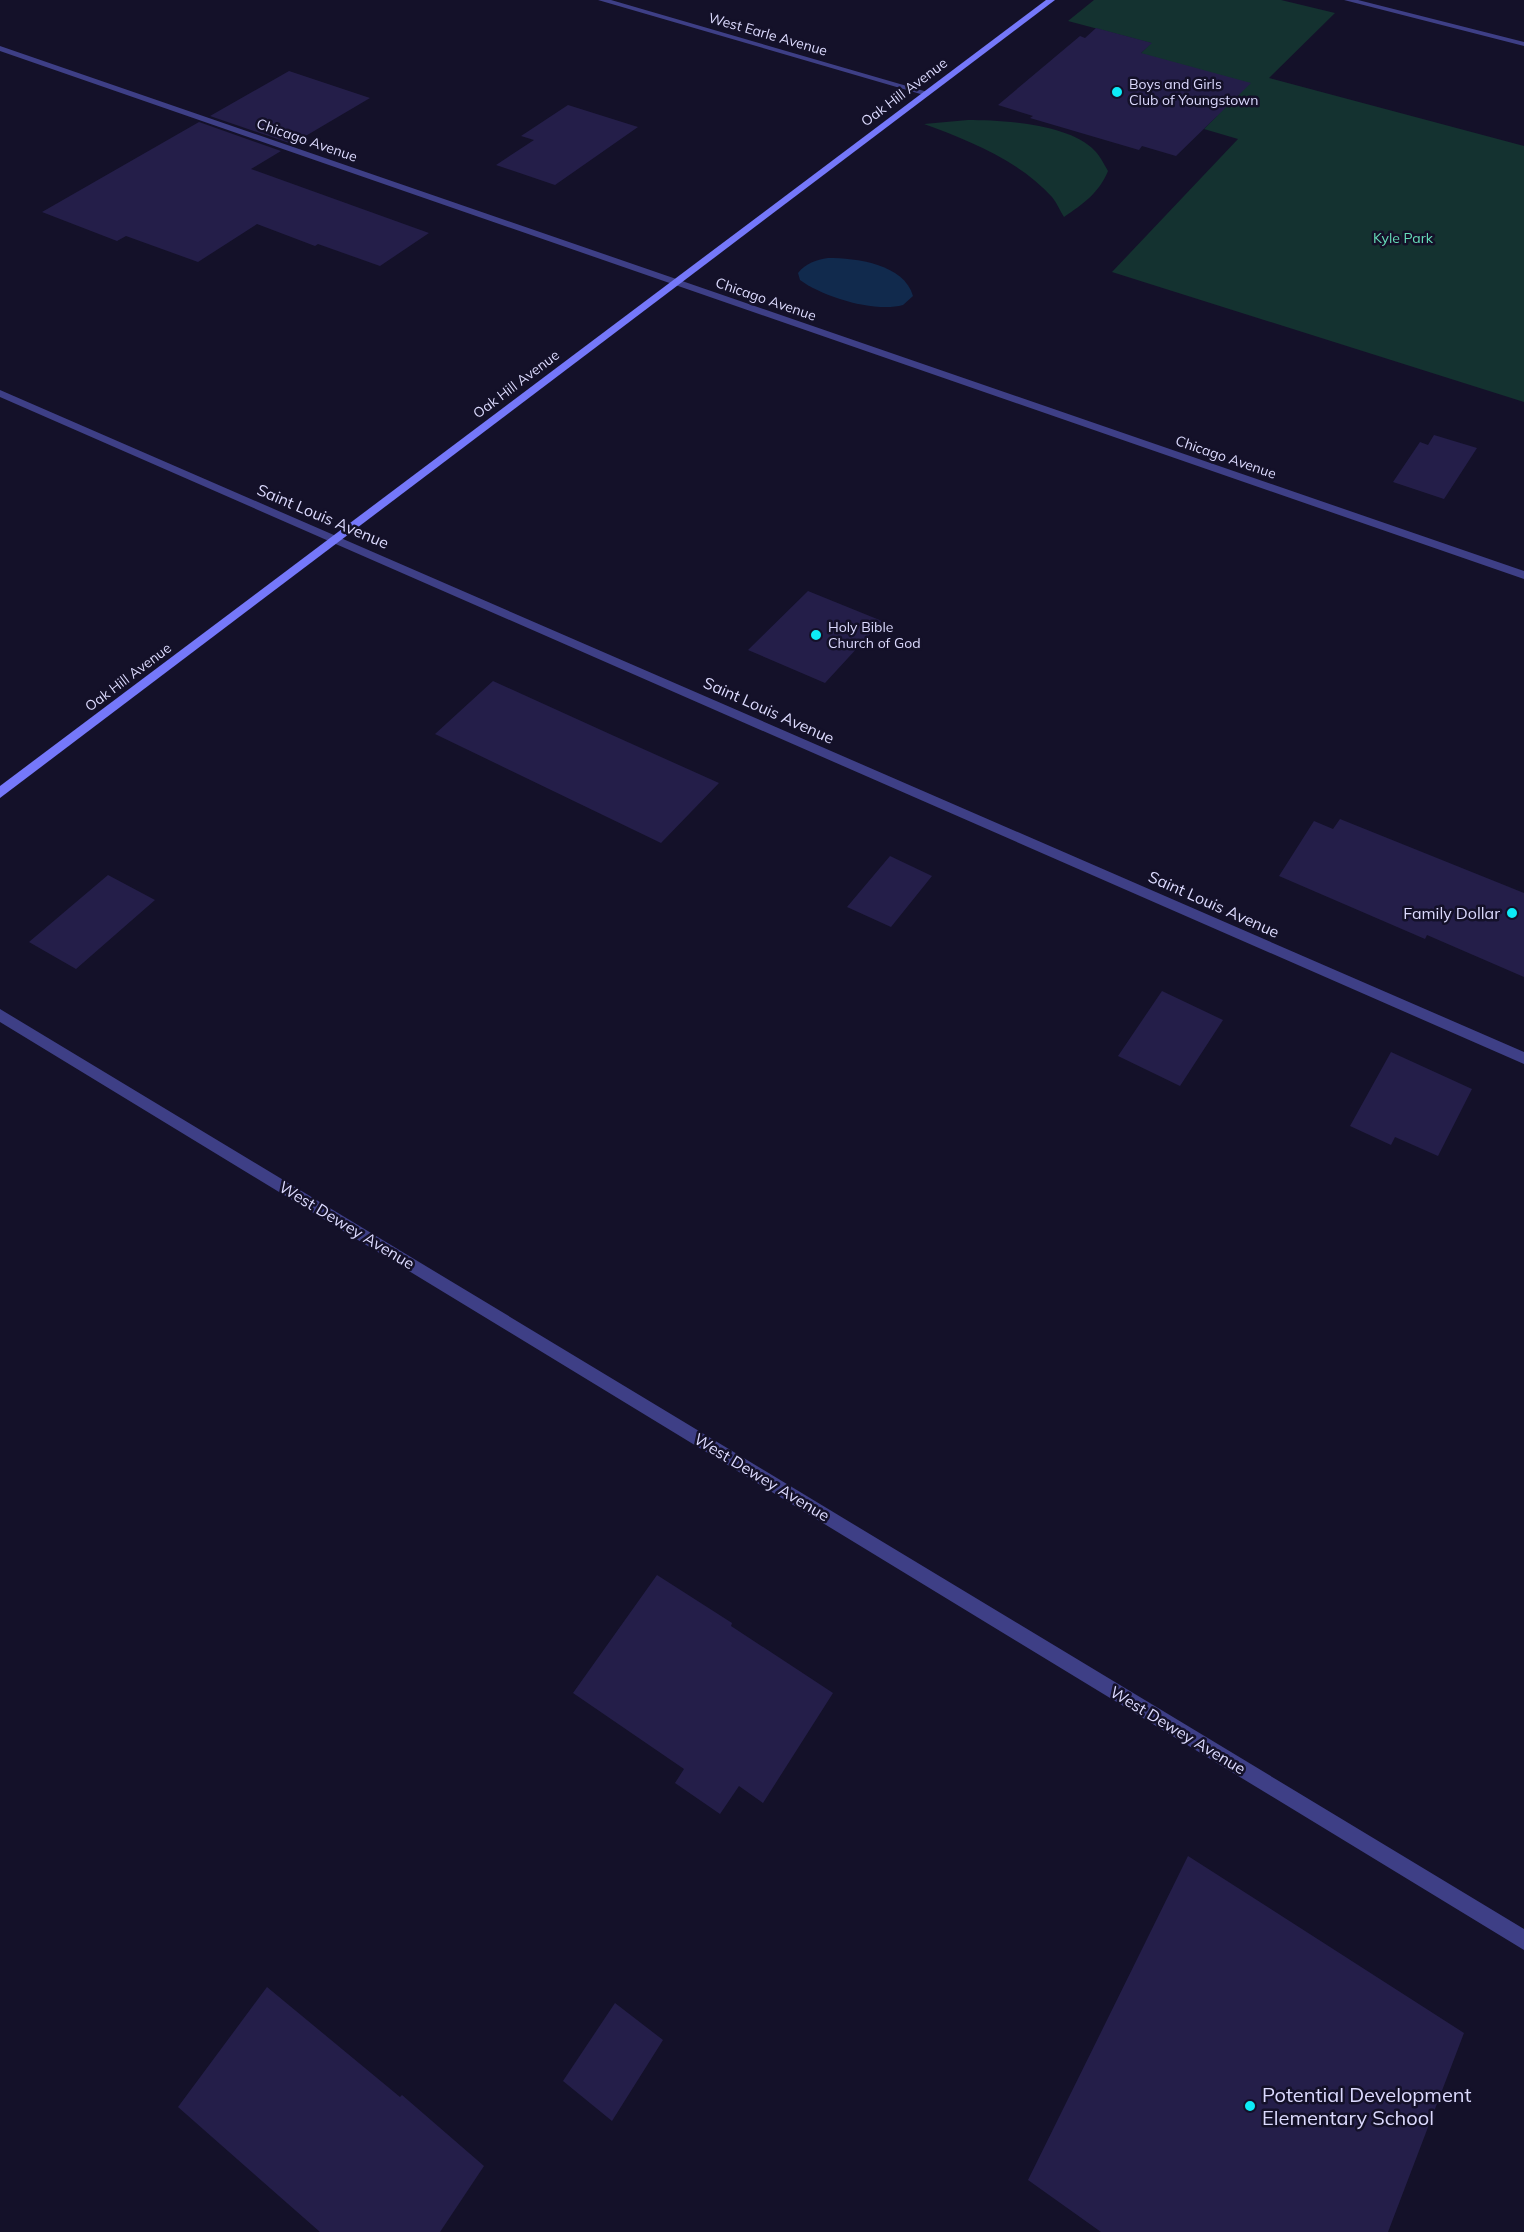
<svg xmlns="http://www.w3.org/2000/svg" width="1524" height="2232" font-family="Mulish,sans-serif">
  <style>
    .green { fill: #143230 }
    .water { fill: #112a4d }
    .building { fill: #241e49 }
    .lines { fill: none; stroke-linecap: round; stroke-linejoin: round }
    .street { fill: #3e3f86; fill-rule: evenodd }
    .secondary { fill: #7578fa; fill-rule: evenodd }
    .poi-dot { fill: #0debf7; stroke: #141129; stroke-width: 2 }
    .labels { text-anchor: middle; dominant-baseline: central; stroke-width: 5; stroke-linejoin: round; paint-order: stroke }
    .far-street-label { font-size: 14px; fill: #dcdafe; stroke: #141129 }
    .far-poi-label { font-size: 14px; fill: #dcdafe; stroke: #141129; text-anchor: start }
    .far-park-label { font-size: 14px; fill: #67ddb9; stroke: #141129 }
    .street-label { font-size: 16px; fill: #dcdafe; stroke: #141129 }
    .poi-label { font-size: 16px; fill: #dcdafe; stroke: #141129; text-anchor: end }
    .near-poi-label { font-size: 20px; fill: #dcdafe; stroke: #141129; text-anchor: start }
  </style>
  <rect width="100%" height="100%" fill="#141129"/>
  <path class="green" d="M1094,0H1281L1335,13L1269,78L1524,146V402L1112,272L1238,139L1204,129L1217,116L1141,53L1151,43L1068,21Z
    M968,120C1003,120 1070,124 1095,151C1100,156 1104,164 1108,171C1099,193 1083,204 1064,217C1060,211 1057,203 1052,197C1020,161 968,140 924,124Z"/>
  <path class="water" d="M828,258C856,258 904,264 913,296L903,305C875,313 823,297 800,280L798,273C806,263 816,260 828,258Z"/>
  <path class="building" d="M1096,28L1152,43L1141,53L1251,83L1176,156L1142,146L1139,150L1030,118L1033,116L998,105L1080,36L1085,38Z
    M289,71L370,98L292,144L210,116Z
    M568,105L638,127L555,185L496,165L534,140L521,136Z
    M199,122L281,151L251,169L429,233L380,266L318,244L315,246L257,224L198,262L126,236L117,241L42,212Z
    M1434,435L1477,448L1444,499L1393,482L1420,442L1428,445Z
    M808,591L882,621L825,683L748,650Z
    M493,681L612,735L719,783L661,843L435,734Z
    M1340,819L1524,893V977L1427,935L1425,939L1279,876L1314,821L1333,829Z
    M890,856L932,876L891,927L847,907Z
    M108,875L155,900L76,969L29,942Z
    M1162,991L1223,1020L1180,1086L1118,1056Z
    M1391,1052L1472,1089L1438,1156L1395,1137L1391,1145L1350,1126Z
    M657,1575L732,1623L731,1626L833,1693L763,1803L739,1786L720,1814L675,1783L684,1769L573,1693Z
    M1188,1856L1464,2033L1388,2232H1101L1028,2180Z
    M267,1987L400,2097L402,2095L484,2166L440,2232H320L178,2107Z
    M615,2003L663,2040L612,2121L563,2081Z"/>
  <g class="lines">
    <path class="street" d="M598,0H611L931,93L924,95Z
      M1344,0H1358L1524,42V46Z
      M0,46L1524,571V579L0,51Z
      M0,390L1524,1052V1064L0,397Z
      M0,1009L1524,1929V1950L0,1022Z"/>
    <path class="secondary" d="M1046,0H1055L0,798V786Z"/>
  </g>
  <g class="poi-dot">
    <circle cx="1117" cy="92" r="6"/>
    <circle cx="816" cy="635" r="6"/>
    <circle cx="1512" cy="913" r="6"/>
    <circle cx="1250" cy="2106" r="6"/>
  </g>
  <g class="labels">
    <g class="far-street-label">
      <text transform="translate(768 34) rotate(16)">West Earle Avenue</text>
      <text transform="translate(904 92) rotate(-37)">Oak Hill Avenue</text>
      <text transform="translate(307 140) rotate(19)">Chicago Avenue</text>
      <text transform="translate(766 299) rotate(19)">Chicago Avenue</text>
      <text transform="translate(516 384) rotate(-37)">Oak Hill Avenue</text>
      <text transform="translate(1226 457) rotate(19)">Chicago Avenue</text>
      <text transform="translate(128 677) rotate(-37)">Oak Hill Avenue</text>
    </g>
    <g class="far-poi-label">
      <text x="1129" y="84">Boys and Girls<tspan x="1129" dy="16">Club of Youngstown</tspan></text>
      <text x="828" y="627">Holy Bible<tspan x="828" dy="16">Church of God</tspan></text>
    </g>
    <g class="far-park-label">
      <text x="1403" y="238">Kyle Park</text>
    </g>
    <g class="street-label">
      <text transform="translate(323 516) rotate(23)">Saint Louis Avenue</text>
      <text transform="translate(769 710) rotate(24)">Saint Louis Avenue</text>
      <text transform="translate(1214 904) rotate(24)">Saint Louis Avenue</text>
      <text transform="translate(347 1225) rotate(31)">West Dewey Avenue</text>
      <text transform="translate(762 1477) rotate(31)">West Dewey Avenue</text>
      <text transform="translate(1178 1730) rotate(31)">West Dewey Avenue</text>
    </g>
    <g class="poi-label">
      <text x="1500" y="913">Family Dollar</text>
    </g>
    <g class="near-poi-label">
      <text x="1262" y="2094">Potential Development<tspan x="1262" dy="23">Elementary School</tspan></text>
    </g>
  </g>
</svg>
